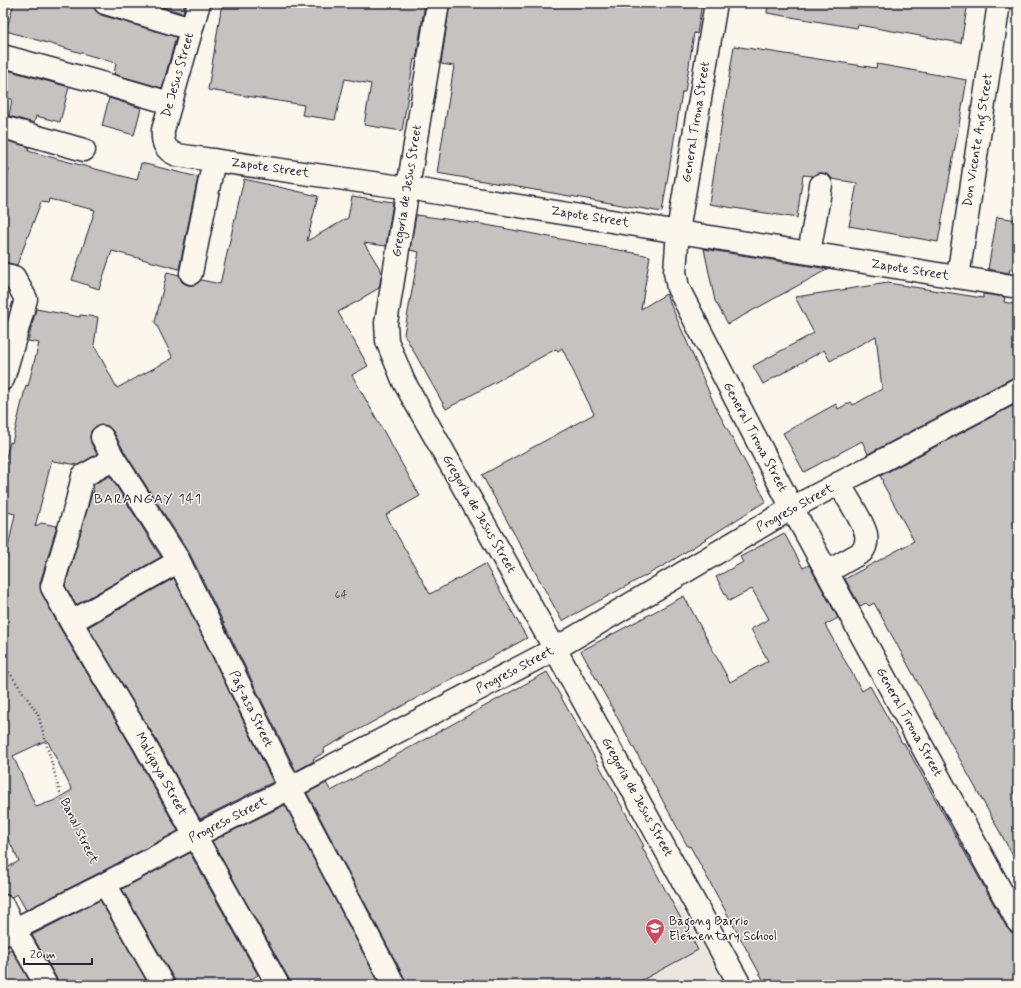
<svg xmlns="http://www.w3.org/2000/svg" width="1021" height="988" font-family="Mynerve,sans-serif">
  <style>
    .built { fill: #ebe7df }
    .building { fill: #c6c2c0; stroke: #22223b; fill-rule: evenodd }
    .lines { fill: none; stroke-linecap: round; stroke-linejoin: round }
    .minor-casing { stroke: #22223b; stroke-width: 25 }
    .path { stroke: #22223b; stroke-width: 2.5; stroke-dasharray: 1 3; stroke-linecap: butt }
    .minor { stroke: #fbf7ec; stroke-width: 22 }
    .labels { text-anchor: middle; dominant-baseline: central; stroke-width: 3; stroke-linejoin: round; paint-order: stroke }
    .number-label { font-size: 11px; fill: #4b4a5c }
    .street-label { font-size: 13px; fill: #22223b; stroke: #fbf7ec }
    .poi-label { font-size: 13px; fill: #22223b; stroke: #fbf7ec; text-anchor: start }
    .neighbourhood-label { font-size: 14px; letter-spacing: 1px; fill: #22223b; stroke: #fbf7ec }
  </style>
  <rect width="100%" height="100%" fill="#fbf7ec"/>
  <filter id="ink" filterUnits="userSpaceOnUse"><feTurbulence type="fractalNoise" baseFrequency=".025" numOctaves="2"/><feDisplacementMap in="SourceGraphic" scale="8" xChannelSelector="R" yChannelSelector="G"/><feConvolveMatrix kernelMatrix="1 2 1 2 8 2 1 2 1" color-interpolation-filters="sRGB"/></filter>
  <g filter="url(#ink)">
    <path class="built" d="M680,905L725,985H535Z"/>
    <path class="building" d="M14,3H93L96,11L101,15L176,37L162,88L114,74L116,63L6,31Z
      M148,3H185L183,13Z
      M222,3H425L416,60L414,59L402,131L364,125L371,84L345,79L335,120L302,115L304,105L208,90Z
      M450,3H702L697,34L694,33L685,92H682L662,212L437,173L454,66L441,64Z
      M768,3H968L961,43L858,25L857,28L767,13Z
      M734,46L876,68L877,64L967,80L938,242L849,226L857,183L832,179L829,175L823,173H817L813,176L803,175L797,218L709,204Z
      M3,69L69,87L60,122L36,116L34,123L9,116L12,99L3,98Z
      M109,98L141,108L134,135L102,126Z
      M4,140L29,147L28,151L137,180L141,163L198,177L179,269L112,251L99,289L72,280L95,210L49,199L48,203L41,202L17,265L3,262V195L9,170L3,168Z
      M244,179L318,196L307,241L348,218L352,196L393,202L386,246L364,243L382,272L379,288L362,298V299L338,312L368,366L352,375L420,496L386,515L430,594L485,564L527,638L323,749L325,752L313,759L314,761L296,771L190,554L125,453L113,431L108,426L103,425L96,426L91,431L90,437L91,443L97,454L78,465L53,461L52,459L35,527L41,523L57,526L40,583L41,592L60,628L132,748L178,831L99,873L26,910L17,894L12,897L3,894V870L19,861L3,829V572L15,514L3,511V469L10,442L12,443L26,385L28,386L39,343L28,341L36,309L80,317V315L98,317L94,345L117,388L173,358L155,322L167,272L179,275L182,282L188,285H195L201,280L220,284ZM47,740L72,790L53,801L36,807L13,756Z
      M416,215L481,224L650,256L641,309L666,294L716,408L766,501L665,565L562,621L482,475L594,414L562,348L558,351L556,349L446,409L404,334L419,252L410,250Z
      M997,217L1018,220V270L1010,269L1009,273L988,269Z
      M704,249L828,269L728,324L715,301Z
      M888,283L983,298V294L1005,297L1004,302L1018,305V377L1012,378L868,454L862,441L804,472L783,433L836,404L838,409L851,402L853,405L882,389L876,336L830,361L824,350L763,384L753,366L814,333L795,297Z
      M1018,403V865L874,603L869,606L866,603L860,606L845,579L914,541L882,482L883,481L880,476Z
      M110,476L161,557L76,605L65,586L92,493L94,492L93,490L94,484Z
      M784,533L803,568L809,565L838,618L825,625L862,691L870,686L902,743H904L1007,928L1014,933L1018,941V985H766L690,846L688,847L581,651L684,596L730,682L768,661L751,629L769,619L752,589L729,601L716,577L743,562L740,557Z
      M174,578L273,782L200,819L154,736L88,627Z
      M547,672L644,846L642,847L698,950L633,985H406L405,979L307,793L326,783L331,791Z
      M285,805L380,985H290L289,979L212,841Z
      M190,853L258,975L242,985H175L174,979L122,889Z
      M100,900L149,985H58L57,979L32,935Z
      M11,949L32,985H3V954Z"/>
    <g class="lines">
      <g class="minor-casing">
        <path id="minor" d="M105,3L191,29
          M199,3L163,130C162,143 165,150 177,155L408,188L1018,287
          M438,3L386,323L387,341L404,382L555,649L740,985
          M716,3L678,231L675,272L678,288L792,508L1018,922
          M3,56L98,82L170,103
          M3,127L84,150
          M809,253L821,185
          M191,273L214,160
          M3,274L14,277L26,299L3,379
          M958,277L999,3
          M102,437L114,459L179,561L290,788L394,985
          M114,459L83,476L76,505L52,587L71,622L143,742L278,985
          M827,572L862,552C866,547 867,541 866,534C863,521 846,496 839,483
          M71,622L179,561
          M105,884L163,985
          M3,906L14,929L46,985
          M3,935L105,884L195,836L290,788L555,649L792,508L1018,389"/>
      </g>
      <path class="path" d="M9,672L38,714L64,807L94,864"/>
      <use href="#minor" class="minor"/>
    </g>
  </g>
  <defs>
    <g id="school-pin" transform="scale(1)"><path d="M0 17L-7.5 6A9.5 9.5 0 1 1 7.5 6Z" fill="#d1495b" stroke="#fbf7ec"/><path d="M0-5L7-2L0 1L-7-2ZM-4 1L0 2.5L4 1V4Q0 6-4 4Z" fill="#fff"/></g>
  </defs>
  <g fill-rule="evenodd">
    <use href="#school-pin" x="655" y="928"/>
  </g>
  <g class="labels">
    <g class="number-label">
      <text x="341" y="595">64</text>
    </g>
    <g class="street-label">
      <text transform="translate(178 75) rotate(-74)">De Jesus Street</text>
      <text transform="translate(696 122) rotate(-81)">General Tirona Street</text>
      <text transform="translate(978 140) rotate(-81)">Don Vicente Ang Street</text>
      <text transform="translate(270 168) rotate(8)">Zapote Street</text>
      <text transform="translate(407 191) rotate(-81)">Gregoria de Jesus Street</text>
      <text transform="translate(590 217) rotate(9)">Zapote Street</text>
      <text transform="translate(910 270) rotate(9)">Zapote Street</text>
      <text transform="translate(755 437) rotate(62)">General Tirona Street</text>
      <text transform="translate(795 508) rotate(-29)">Progreso Street</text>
      <text transform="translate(479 514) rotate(60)">Gregoria de Jesus Street</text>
      <text transform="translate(515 670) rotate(-28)">Progreso Street</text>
      <text transform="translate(251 709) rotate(64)">Pag-asa Street</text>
      <text transform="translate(909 722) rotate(61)">General Tirona Street</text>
      <text transform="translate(161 774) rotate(61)">Maligaya Street</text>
      <text transform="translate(637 797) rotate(61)">Gregoria de Jesus Street</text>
      <text transform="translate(228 820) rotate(-27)">Progreso Street</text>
      <text transform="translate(79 831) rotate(64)">Banal Street</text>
    </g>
    <g class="poi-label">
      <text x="669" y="921">Bagong Barrio<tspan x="669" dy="15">Elementary School</tspan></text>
    </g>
    <g class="neighbourhood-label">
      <text x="148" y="499">BARANGAY 141</text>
    </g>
  </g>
  <rect width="1021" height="988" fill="none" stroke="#fbf7ec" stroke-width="16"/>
  <rect x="8" y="8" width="1005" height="972" fill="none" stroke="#22223b" stroke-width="1.5" filter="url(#ink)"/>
  <path d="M24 958v6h68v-6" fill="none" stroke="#22223b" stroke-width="2"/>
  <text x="30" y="958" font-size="12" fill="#22223b" stroke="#fbf7ec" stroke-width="3" paint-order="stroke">20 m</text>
</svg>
